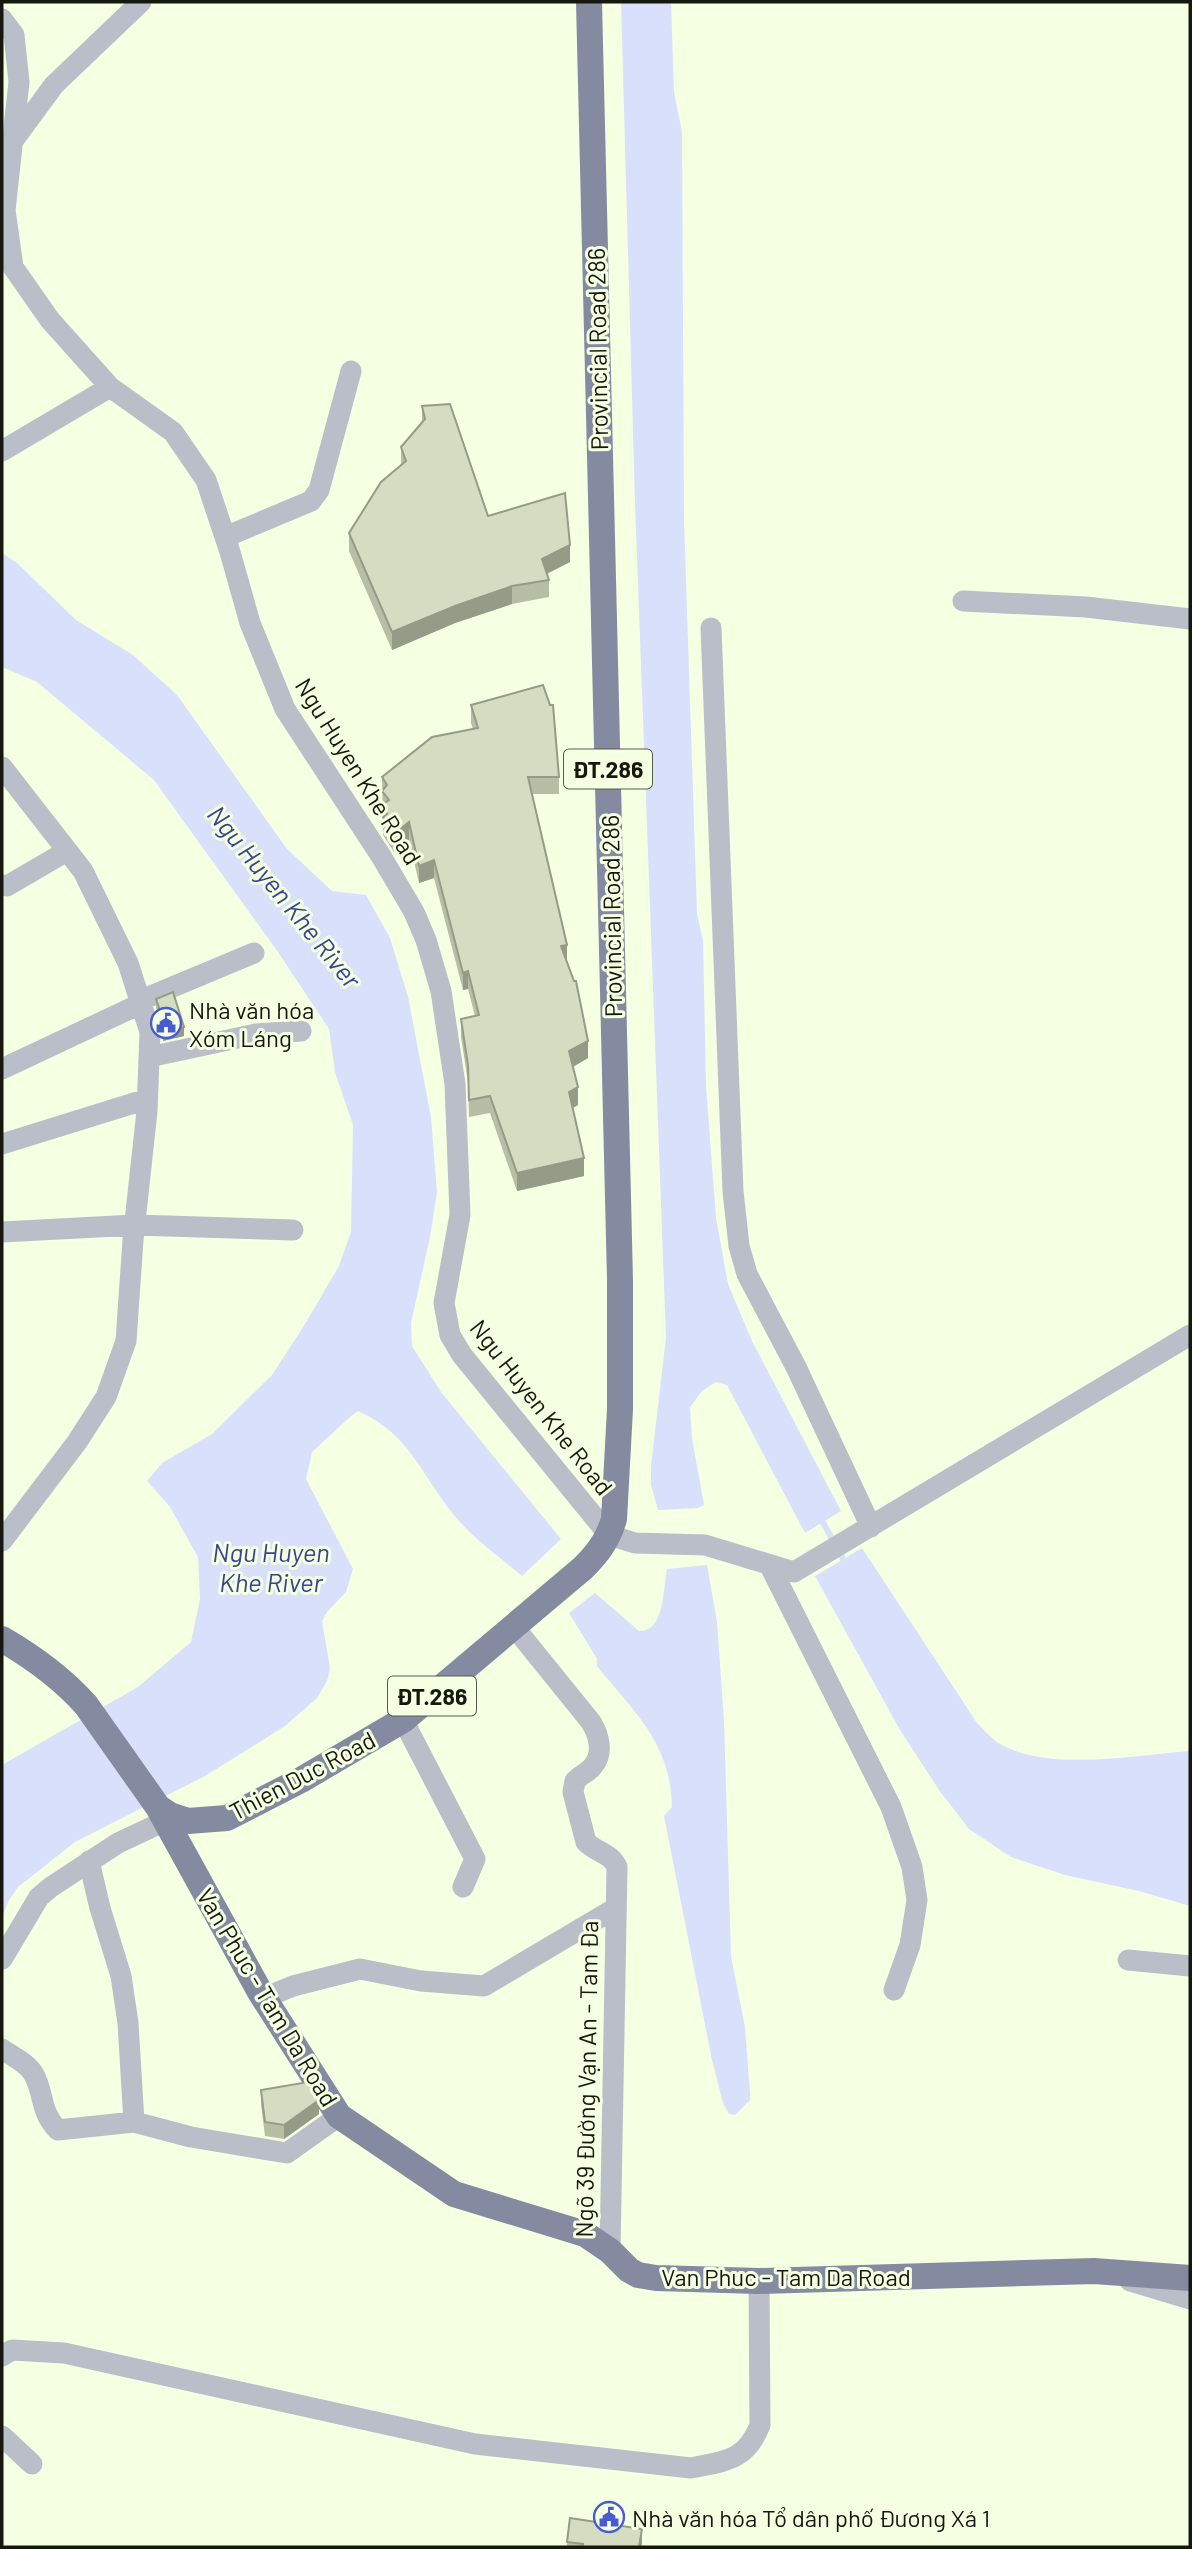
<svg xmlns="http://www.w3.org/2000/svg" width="1192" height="2549" font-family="Barlow,sans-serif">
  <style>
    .water { fill: #d8e0fb }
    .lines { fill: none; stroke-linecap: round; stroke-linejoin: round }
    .stream { stroke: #d8e0fb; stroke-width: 6 }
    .minor { stroke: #babec9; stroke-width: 21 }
    .major { stroke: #848ba0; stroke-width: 26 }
    .wall { fill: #b6bea6 }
    .shaded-wall { fill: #949b87 }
    .building { fill: #d4ddc1; stroke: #949b87; stroke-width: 2 }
    .labels { text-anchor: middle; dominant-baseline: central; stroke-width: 6; stroke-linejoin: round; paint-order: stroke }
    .shield { fill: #f5ffe2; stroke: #595d4e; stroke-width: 2 }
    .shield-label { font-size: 23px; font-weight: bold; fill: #16180f }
    .street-label { font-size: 24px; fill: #16180f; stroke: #f5ffe2 }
    .poi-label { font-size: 24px; fill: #16180f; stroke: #f5ffe2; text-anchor: start }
    .water-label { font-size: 26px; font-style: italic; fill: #364590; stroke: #f5ffe2 }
  </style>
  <rect width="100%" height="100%" fill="#f5ffe2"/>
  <path class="water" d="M621,2H671L674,92L682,132L684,520L697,914L703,940L706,1086L716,1218L728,1284L752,1341L841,1511L805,1533L727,1385L716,1382L702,1391L690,1407L692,1438L704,1505L698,1508L658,1510L651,1485V1466L666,1338L635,503Z
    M2,553L17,563L76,620L133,655L177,695L287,849L332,891L366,895L390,938L408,997L431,1117L437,1192L430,1237L411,1323L412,1346L441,1392L561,1539L522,1576C502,1559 478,1542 460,1522C423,1481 413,1435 358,1411L351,1416L312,1452L306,1479L353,1569L346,1592L327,1612L322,1621L330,1668L327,1681L317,1698L285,1726L205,1776L75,1842L18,1887L9,1900L2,1917V1765L138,1687L191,1642L200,1599L198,1557L170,1507L147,1481L162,1463L212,1434L272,1375L302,1329L339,1266L351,1232L353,1125L335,1072L329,1029L278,952L154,780L37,682L2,667Z
    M862,1548L977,1723C983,1729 990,1737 997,1742C1045,1773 1135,1755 1190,1751V1906L1139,1891L1065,1875L1011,1857L969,1829L939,1790L900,1730L815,1576Z
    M707,1565L717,1622L724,1721L731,1956L745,2027L750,2094V2100L735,2115L729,2114L723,2103L712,2060L664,1816L672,1807C671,1743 634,1712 597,1666V1659L569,1613L595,1593L639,1631C665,1632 663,1588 667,1569Z"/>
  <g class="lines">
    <path class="stream" d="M820,1517L847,1566"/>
    <path class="minor" d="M2,19L14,35L19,82L5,210L13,267L50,320L110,387L173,432L206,480L230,552L250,623L285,709L381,856L414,912L426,940L441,991L455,1084L460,1215L444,1303L450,1335L462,1355L609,1535L635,1543L705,1545L794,1572L1190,1335
      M15,138L54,85L141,2
      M2,451L110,387
      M225,537L311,501L319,490L351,371
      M963,601L1086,607L1190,619
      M711,628L733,1191L739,1246L747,1274L796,1367L871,1527
      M2,767L83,871L128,963L150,1032L147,1111L133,1240L126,1341L106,1397L77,1442L2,1541
      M2,885L7,886L67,851
      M139,1001L254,953
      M149,1057L256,1034L301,1031
      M2,1069L140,1004
      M2,1144L147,1099
      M2,1232L135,1225L293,1230
      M770,1566L891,1807L912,1867L917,1900L910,1945L894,1990
      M515,1628L591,1722C599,1735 604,1753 593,1766C589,1772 580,1775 575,1781L573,1792L586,1842C597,1853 610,1852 617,1867L610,2251
      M403,1720L475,1859L463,1887
      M89,1861L100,1908L121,1976L128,2023L134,2122
      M2,1959L39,1897L51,1887L118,1843L165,1821
      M1128,1960L1190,1966
      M264,1998L293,1986L360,1969L421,1981L484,1986L614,1909
      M2,2049C12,2056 27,2063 33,2073C45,2093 39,2111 58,2130L134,2122L191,2137L287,2153L339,2116
      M1130,2281L1190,2299
      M2,2356L12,2350L64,2353L475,2444L691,2468C725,2461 746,2461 760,2425L759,2281
      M2,2436L32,2464"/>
    <path class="major" d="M2,1639C33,1657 62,1678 86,1705L158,1807L170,1815L188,1821L227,1818L301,1780L403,1720L583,1568C598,1553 608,1540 614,1519L620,1409V1280L589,2
      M158,1807L260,1992L339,2116L454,2194L585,2234L610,2251L629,2270L638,2275L656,2278L759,2281L1094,2271L1190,2278"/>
  </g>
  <path class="wall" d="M422,406L488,516L570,562L547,574L549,580V597L512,604L455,623L392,650L349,551V533L401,465V447L422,422Z
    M471,705L559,777V794H532L567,962L588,1058L573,1067L578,1105L572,1108L584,1176L517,1191L490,1113L469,1117L468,1082L461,1037V1019L475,1016L468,989L463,990L434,878L419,883L409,840L394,852L383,835L382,777L473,729L471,723Z
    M156,999L184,1036L163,1041V1028L156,1008Z
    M261,2090L319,2114L284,2139L265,2136L261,2104Z
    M567,2542L642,2543L641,2547H567Z"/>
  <path class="shaded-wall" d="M570,545V562L542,576V559Z
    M512,586V604L455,623L392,650V632L455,606Z
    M409,822V840L394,852V834Z
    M434,860V878L419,883V866Z
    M567,945V962L561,946Z
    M468,971V989L463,990V973Z
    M184,1027V1036L163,1041V1031Z
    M588,1041V1058L569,1069V1051Z
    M578,1087V1105L569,1110V1092Z
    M584,1158V1176L517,1191V1173Z
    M319,2100V2114L284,2139V2125Z
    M642,2529V2543L641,2547H639Z"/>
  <path class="building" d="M450,404L488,516L565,493L570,545L542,559L549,580L512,586L455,606L392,632L349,533L381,482L406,461L401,447L425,419L422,406Z
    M543,685L550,705H553L559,777H528L567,945L561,946L574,981H576L588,1041L569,1051L578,1087L569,1092L584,1158L517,1173L490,1096L469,1100L468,1065L461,1019L479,1015L468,971L463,973L434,860L419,866L409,822L394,834L383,817L387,814L383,804L389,800L382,791L387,785L382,777L432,737L478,728L471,705Z
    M173,992L184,1027L163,1031V1019L156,999Z
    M308,2082L319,2100L284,2125L265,2122L261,2090Z
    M570,2518L642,2529L639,2547H583V2544L567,2542Z"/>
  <defs>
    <g id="civic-ring" transform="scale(1.575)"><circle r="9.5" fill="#f5ffe2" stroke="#485bd0" stroke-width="1.5"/><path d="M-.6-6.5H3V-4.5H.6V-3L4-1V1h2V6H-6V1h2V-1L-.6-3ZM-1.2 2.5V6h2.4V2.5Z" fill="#485bd0"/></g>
  </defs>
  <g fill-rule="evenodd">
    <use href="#civic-ring" x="166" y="1023"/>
    <use href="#civic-ring" x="609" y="2517"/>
  </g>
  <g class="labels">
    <g class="shield">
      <rect x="564" y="749.5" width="88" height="39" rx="5"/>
      <rect x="388" y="1676.5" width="88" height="39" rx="5"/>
    </g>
    <g class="shield-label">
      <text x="608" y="769">ĐT.286</text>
      <text x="432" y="1696">ĐT.286</text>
    </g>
    <g class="street-label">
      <text transform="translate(597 349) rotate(-91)">Provincial Road 286</text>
      <text transform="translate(359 771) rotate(58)">Ngu Huyen Khe Road</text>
      <text transform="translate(611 916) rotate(-91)">Provincial Road 286</text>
      <text transform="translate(542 1407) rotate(52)">Ngu Huyen Khe Road</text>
      <text transform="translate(302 1775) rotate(-28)">Thien Duc Road</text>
      <text transform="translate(268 1997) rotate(59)">Van Phuc - Tam Da Road</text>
      <text transform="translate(586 2079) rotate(-89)">Ngõ 39 Đường Vạn An - Tam Đa</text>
      <text x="786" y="2276">Van Phuc - Tam Da Road</text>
    </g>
    <g class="poi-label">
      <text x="189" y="1009">Nhà văn hóa<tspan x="189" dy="28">Xóm Láng</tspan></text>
      <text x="632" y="2517">Nhà văn hóa Tổ dân phố Đương Xá 1</text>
    </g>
    <g class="water-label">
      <text transform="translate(285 896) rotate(51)">Ngu Huyen Khe River</text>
      <text x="271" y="1551">Ngu Huyen<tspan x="271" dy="30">Khe River</tspan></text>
    </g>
  </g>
  <rect width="1192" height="2549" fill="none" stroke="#16180f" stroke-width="7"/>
</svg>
